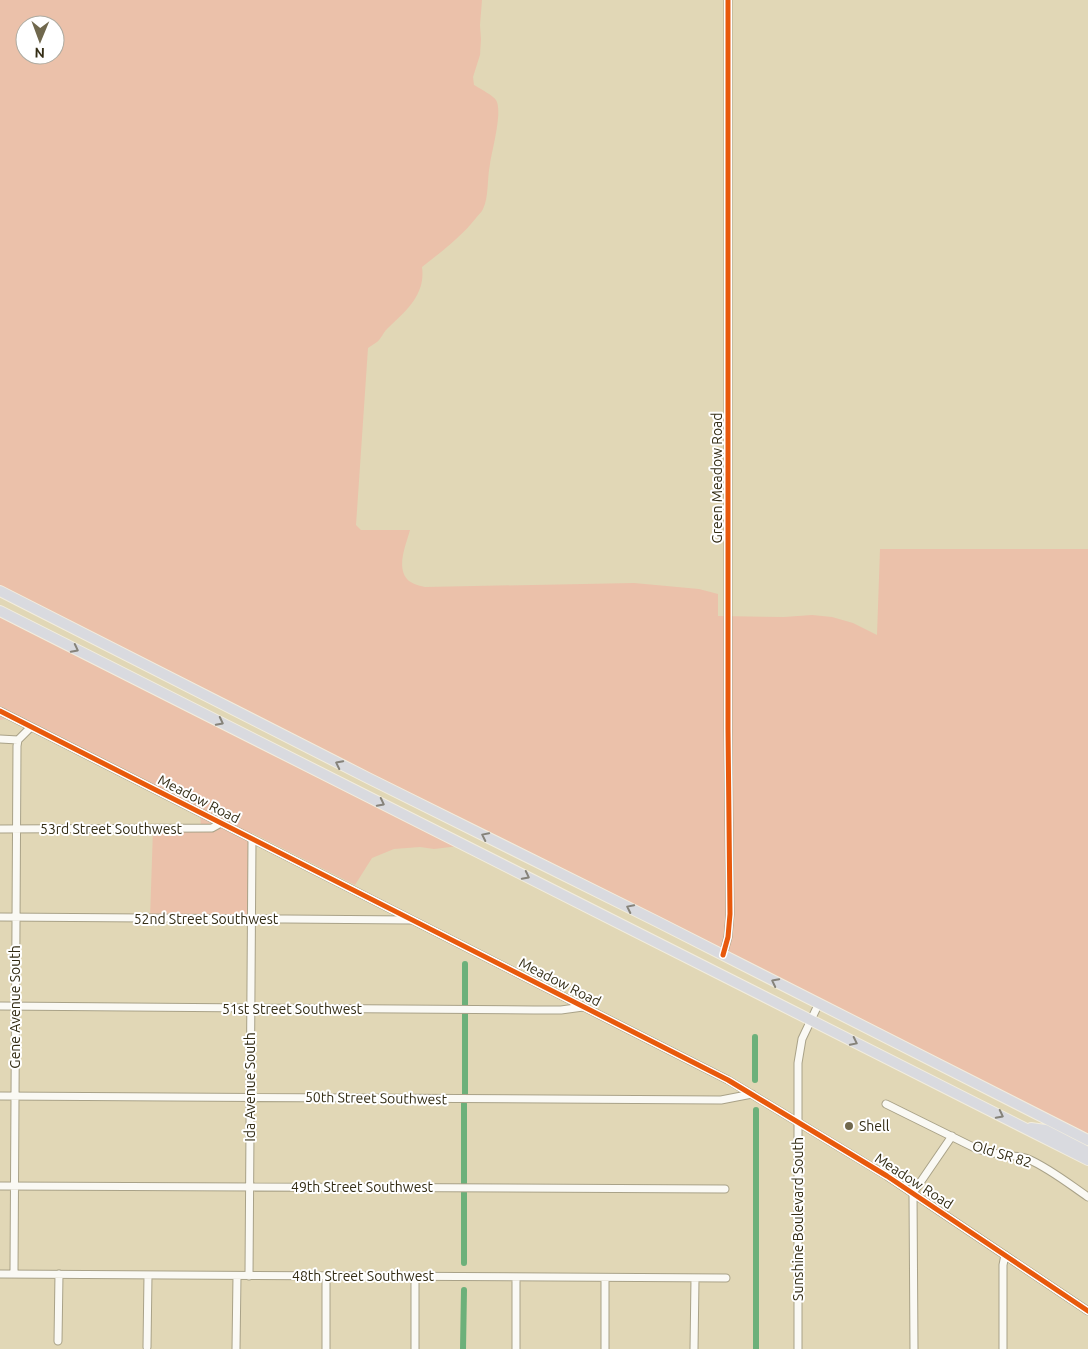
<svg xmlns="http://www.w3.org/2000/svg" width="1088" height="1349" font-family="Ubuntu,sans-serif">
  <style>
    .green { fill: #ebc1aa; fill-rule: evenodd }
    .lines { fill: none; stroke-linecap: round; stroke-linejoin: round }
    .canal { stroke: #6cb07a; stroke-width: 6 }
    .minor-casing { stroke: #a9a288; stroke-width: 9 }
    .highway-casing { stroke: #f2edde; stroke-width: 12 }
    .minor { stroke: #faf9f4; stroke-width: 7 }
    .highway { stroke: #d9dadf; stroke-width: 10 }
    .cycleway-casing { stroke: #fff; stroke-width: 8 }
    .cycleway { stroke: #e8590c; stroke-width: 5 }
    .oneway { stroke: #86837a }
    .poi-dot { fill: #70684d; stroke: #fff; stroke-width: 2 }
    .labels { text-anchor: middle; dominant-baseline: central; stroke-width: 4; stroke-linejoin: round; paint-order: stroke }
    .street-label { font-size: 14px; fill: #332c14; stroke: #fff }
    .poi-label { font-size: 14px; fill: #332c14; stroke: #fff; text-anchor: start }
  </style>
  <rect width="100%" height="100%" fill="#e1d7b6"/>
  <path class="green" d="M0,0H482L480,25L481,39L480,55L473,77L474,85C479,88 494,96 496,100C503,111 492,150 490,164C487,178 489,197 483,209C482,212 478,215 476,218C461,237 441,252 422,267C426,295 405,312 387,329C383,333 381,339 377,342C374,344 371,346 368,348L356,525L361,530H410C406,545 395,569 409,581C413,584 420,586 425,587L634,583L699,589L718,594V616L784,617L812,615L832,617L853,623L877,635L880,549H1088V1136L369,775L0,587ZM25,25H55V55H25Z
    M0,615L459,846L434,849L420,847L394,849L372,858L355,885L252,833L249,919H150L153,829L201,828L200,811L12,718L0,720Z"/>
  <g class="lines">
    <path class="canal" d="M465,1005V964
      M755,1037V1080
      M465,1094V1014
      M756,1110V1349
      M464,1183V1104
      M464,1263V1193
      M463,1349L464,1290"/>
    <g class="minor-casing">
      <path id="minor" d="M0,711L728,1080L887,1176L1088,1311
        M0,739L18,740L31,727
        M0,829L212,828L221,823
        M0,917L410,920
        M723,955L728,937L730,914L728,729V0
        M0,1006L534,1010H561L583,1007
        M0,1096L721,1100L752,1094
        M886,1104L977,1149C986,1151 995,1154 1004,1155C1012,1156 1020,1156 1028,1159C1049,1168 1069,1184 1088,1197
        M0,1186L725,1189
        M0,1274L726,1278
        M14,1274L17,746L18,740
        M249,1276L252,839
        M516,1278V1349
        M58,1341L59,1274
        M147,1347L148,1275
        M236,1349L237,1276
        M326,1349V1276
        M415,1349V1277
        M605,1349V1278
        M694,1349L695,1279
        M798,1349V1063L802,1039L819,1003
        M914,1349L913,1193L952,1136
        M1003,1349V1265L1005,1255"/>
    </g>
    <g class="highway-casing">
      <path id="highway" d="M0,591L368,778L656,921L1088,1140
        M0,611L1088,1160
        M1031,1128L1045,1130L1088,1152"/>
    </g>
    <use href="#minor" class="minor"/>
    <use href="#highway" class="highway"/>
    <g class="cycleway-casing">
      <path id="cycleway" d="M0,711L728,1080L887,1176L1088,1311
        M723,955L728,937L730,914L728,729V0"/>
    </g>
    <use href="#cycleway" class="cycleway"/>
  </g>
  <defs><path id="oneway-chevron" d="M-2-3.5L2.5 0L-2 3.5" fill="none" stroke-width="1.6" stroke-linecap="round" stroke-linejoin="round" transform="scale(1.25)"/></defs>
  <g class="oneway">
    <use href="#oneway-chevron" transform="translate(75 649) rotate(27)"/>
    <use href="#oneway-chevron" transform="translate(220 722) rotate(27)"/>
    <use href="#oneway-chevron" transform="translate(339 764) rotate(-153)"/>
    <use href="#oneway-chevron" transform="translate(381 803) rotate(27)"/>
    <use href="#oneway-chevron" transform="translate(485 836) rotate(-154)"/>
    <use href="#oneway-chevron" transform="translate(526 876) rotate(27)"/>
    <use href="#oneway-chevron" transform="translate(630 908) rotate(-154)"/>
    <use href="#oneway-chevron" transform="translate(775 982) rotate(-153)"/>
    <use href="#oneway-chevron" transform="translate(854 1042) rotate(26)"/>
    <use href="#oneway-chevron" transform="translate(1000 1115) rotate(27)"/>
  </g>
  <circle class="poi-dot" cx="849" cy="1126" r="5"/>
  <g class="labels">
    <g class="street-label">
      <text transform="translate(717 478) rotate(-90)">Green Meadow Road</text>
      <text transform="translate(199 799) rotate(27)">Meadow Road</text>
      <text x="111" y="829">53rd Street Southwest</text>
      <text x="206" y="919">52nd Street Southwest</text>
      <text transform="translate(560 982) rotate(27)">Meadow Road</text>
      <text transform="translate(15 1007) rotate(-90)">Gene Avenue South</text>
      <text x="292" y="1009">51st Street Southwest</text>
      <text transform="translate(250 1087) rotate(-90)">Ida Avenue South</text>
      <text transform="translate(376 1098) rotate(1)">50th Street Southwest</text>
      <text transform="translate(1002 1154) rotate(17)">Old SR 82</text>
      <text transform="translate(914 1181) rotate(33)">Meadow Road</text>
      <text x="362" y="1187">49th Street Southwest</text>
      <text transform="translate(798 1219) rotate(-90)">Sunshine Boulevard South</text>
      <text x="363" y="1276">48th Street Southwest</text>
    </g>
    <g class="poi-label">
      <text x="859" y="1126">Shell</text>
    </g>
  </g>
  <g transform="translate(40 40) rotate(181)"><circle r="24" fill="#ffffff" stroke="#adaba1"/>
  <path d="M0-4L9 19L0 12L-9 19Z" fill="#70684d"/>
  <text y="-8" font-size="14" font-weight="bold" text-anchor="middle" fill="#332c14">N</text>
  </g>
</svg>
